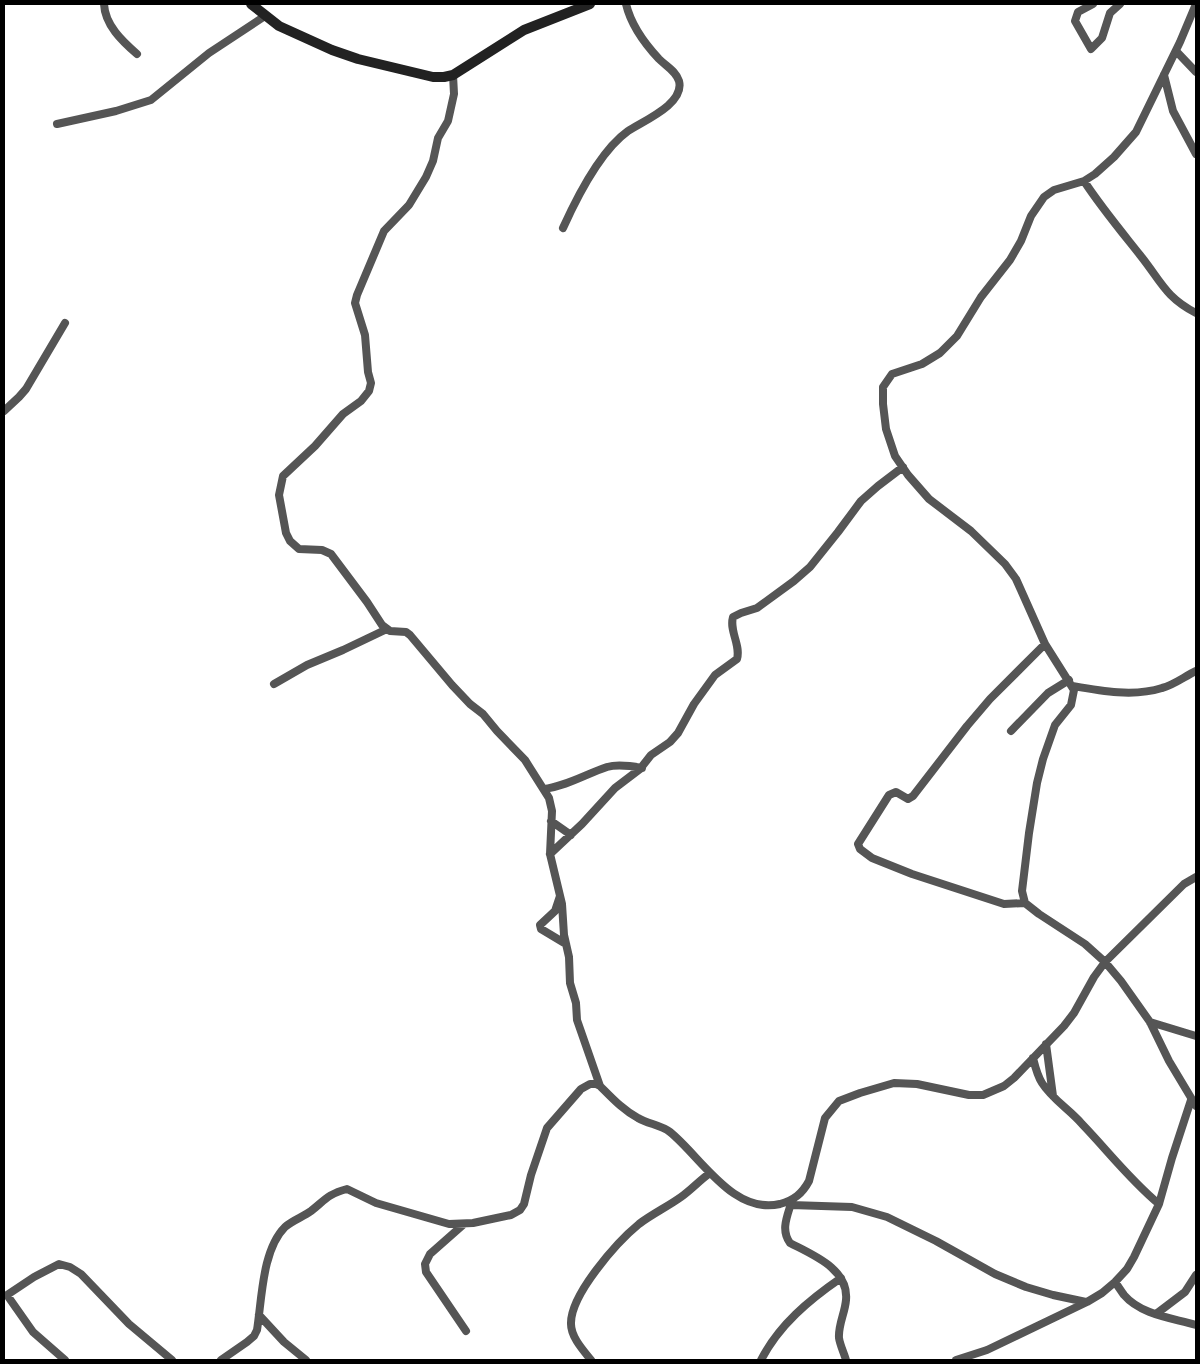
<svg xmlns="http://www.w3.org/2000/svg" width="1200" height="1364" font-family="'Alegreya Sans',sans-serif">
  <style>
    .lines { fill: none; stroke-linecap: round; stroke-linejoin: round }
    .street { stroke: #555; stroke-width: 8 }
    .secondary { stroke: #222; stroke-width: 10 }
  </style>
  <rect width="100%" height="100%" fill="#fff"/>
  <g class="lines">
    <path class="street" d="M104,4C105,25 122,41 137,54
      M1093,4L1078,12L1075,21L1091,49L1102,38L1110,13L1120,4
      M1196,4L1180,42L1136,132L1114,157L1095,174L1084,181L1054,190L1044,197L1031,216L1021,241L1010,260L981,297L957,336L940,353L922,364L892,374L883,387V404L886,429L895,456L908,475L929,499L971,531L1005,564L1016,579L1045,644L1074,690L1071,705L1055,725L1043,759L1037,783L1029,833L1022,891L1025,903L1039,914L1085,944L1105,962L1121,981L1150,1022L1169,1061L1196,1106
      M1176,51L1196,72
      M453,75L454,94L448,121L438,138L433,161L426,177L409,205L384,231L357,295L355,303L365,335L368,372L371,383L369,391L361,401L343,414L315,446L283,476L279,495L286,533L290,541L299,549L322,550L331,554L367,602L382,625L390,631L406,632L410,635L452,685L470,704L483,714L497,731L525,760L549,798L552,811L550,854L562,904L564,935L569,957L570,983L576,1003L577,1020L600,1086
      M1164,75L1173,111L1196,154
      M57,124L116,111L151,100L209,53L265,16
      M1084,181C1101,207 1121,231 1140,255C1161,281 1165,297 1196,313
      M563,228C577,197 600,151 628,131C643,121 685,104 679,81C676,71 666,66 659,59C644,43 631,25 626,4
      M4,411L19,397L26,389L65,323
      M274,684L307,665L343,650L387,629
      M1073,686C1101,691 1134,697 1162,688C1174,685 1185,676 1196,671
      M1011,731L1048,693L1069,680
      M544,789C567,786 586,774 607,767C618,764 631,766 642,768
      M551,821L571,835
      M550,854L582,824L615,788L640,769L651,755L670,742L678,733L694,704L715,675L737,659C741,645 729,631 733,617L741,613L757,608L794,581L810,567L838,532L861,501L878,486L903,467
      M560,896L555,911L540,925L541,929L566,944
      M1025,903L1004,904L912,874L872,858L860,849L858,844L889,795L896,792L908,799L913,796L967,726L990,699L1045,644
      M1150,1022L1196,1036
      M1046,1044L1053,1096
      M1033,1058C1035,1066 1037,1075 1042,1083C1052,1099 1070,1110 1082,1124C1108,1151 1130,1180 1159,1204
      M792,1200C788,1215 780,1229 790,1243C813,1255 849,1269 846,1300C845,1313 838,1325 839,1338C840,1345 844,1353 846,1360
      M791,1205L852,1207L887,1217L936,1241L995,1274L1026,1287L1053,1295L1086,1302
      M464,1224L430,1254L425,1264L426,1272L466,1331
      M1115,1282C1118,1286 1121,1291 1124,1295C1141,1315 1173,1318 1196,1325
      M1156,1314L1185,1292L1196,1275
      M259,1315L284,1342L306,1360
      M65,1360L33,1332L7,1295L34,1277L59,1264L70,1267L81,1274L129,1324L172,1360
      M221,1360L247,1342L254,1336L257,1330C262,1299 262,1250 285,1227C293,1220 303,1217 311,1211C325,1200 328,1194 347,1189L376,1203L449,1224L473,1223L511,1215L520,1210L524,1204L531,1175L547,1128L581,1089L590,1084H596L600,1086C612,1098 623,1110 638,1118C648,1124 661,1125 670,1132C701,1157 733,1215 780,1204C794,1200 802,1194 809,1181L825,1118L839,1101L860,1093L894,1083L917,1084L969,1095H983L1004,1086L1014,1078L1064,1026L1074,1013L1094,977L1105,962L1184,884L1196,877
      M591,1360C583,1350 571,1337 571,1324C570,1295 617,1242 639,1224C652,1214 667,1207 681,1197C691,1190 700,1180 710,1173
      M761,1360C779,1325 809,1300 841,1278
      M956,1360L987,1350L1087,1302L1102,1293L1115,1282L1127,1269L1134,1257L1159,1204L1172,1158L1191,1100"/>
    <path class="secondary" d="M251,4L279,26L332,50L358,59L433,77H444L453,75L524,30L590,4"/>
  </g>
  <rect width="1200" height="1364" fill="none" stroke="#000000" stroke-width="10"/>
</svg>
